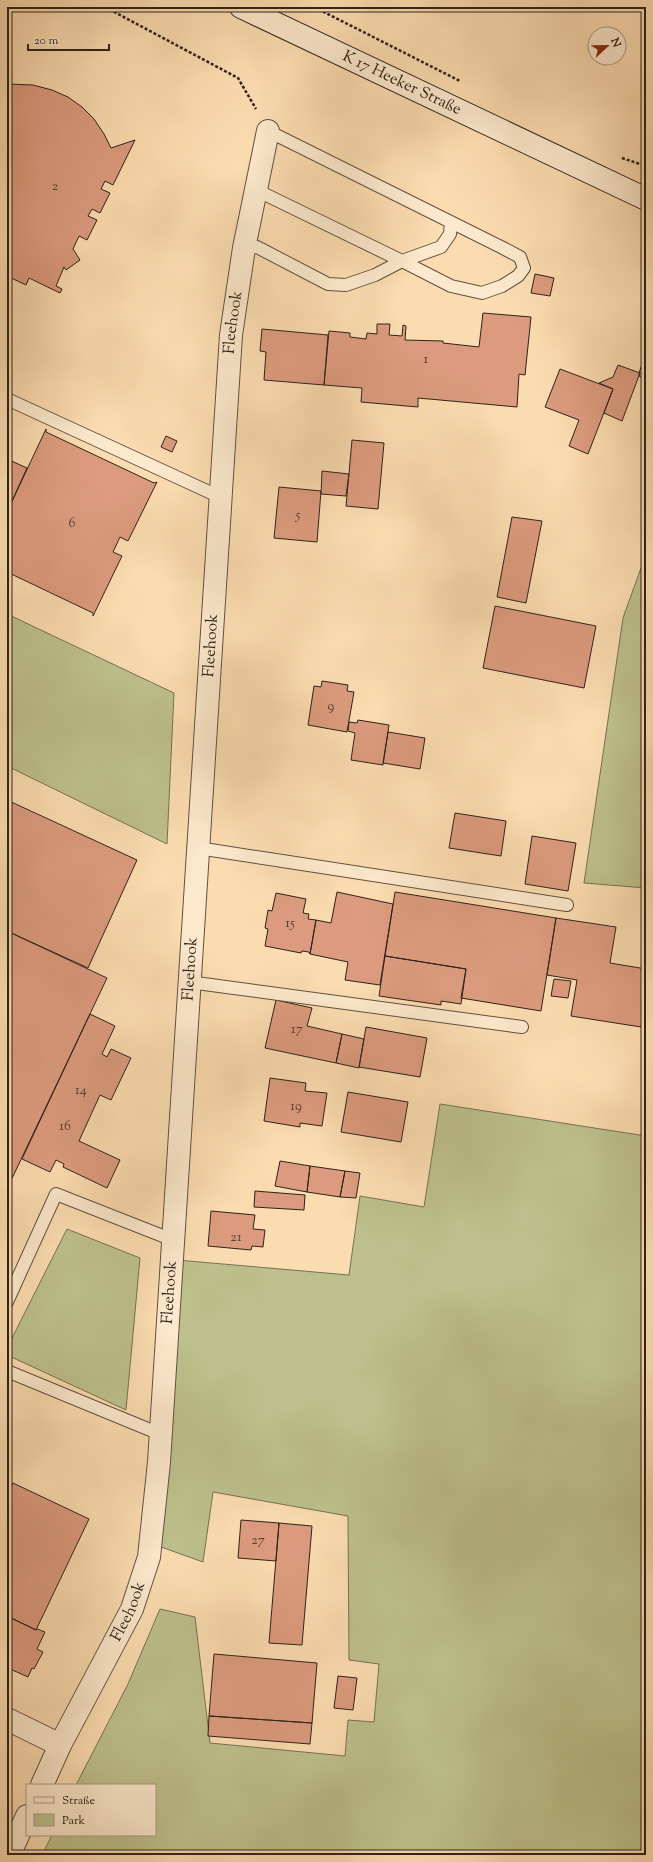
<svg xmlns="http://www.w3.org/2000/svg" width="653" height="1862" font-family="'Sorts Mill Goudy',serif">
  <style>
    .green { fill: #bdc08c; stroke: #767153 }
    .building { fill: #dc9b7e; stroke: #2e221a }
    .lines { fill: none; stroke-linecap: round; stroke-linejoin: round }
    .lane-casing { stroke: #615040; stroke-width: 14 }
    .street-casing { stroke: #615040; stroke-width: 24 }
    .secondary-casing { stroke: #2e221a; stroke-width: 24 }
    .path { stroke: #2e221a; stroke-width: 2.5; stroke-dasharray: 3 2; stroke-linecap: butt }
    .lane { stroke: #fce8cc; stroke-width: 12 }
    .street { stroke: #fce8cc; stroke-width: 22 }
    .secondary { stroke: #fce8cc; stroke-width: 22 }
    .labels { text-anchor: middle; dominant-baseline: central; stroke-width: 3; stroke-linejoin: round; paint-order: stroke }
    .number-label { font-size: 14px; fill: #5a4033 }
    .street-label { font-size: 16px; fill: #2e221a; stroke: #fce8cc }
  </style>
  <rect width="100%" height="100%" fill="#fbdcb0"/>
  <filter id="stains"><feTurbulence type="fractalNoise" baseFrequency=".005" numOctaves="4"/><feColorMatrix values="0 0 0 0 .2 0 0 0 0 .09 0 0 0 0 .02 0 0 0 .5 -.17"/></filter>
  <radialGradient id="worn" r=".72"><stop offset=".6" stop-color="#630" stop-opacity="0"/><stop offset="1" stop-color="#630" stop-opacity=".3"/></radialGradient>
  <path class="green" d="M646,554V888L584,883L623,618Z
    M7,614L174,693L167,844L7,766Z
    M440,1104L646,1136V1855H42L52,1835H155V1785H76L128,1684L160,1609L195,1617L210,1743L345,1756L348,1720L374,1722L379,1664L349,1660L348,1516L213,1492L203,1562L161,1547L177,1260L349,1275L360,1196L424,1207Z
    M67,1229L140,1258L126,1410L7,1355V1348Z"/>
  <path class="building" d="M7,84L33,85L52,90L68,97L82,107L94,119L104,134L111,148L135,140L113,185L105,181L101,189L110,193L100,213L92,209L88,216L97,220L87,240L79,236L73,249L80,260L66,270L64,267L56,286L62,289L60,293L29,278L26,285L7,276L10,267L7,266Z
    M535,274L554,278L550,296L531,293Z
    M483,313L531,317L525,375L519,374L517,407L418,398V407L361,402L362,388L324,385L329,331L350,333V337L366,339L367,333L377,334V324H390L389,335L402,336L403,325L406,326L405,340L443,341V343L479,347Z
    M262,329L328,335L324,385L264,380L266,352L260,351Z
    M645,355L646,356V379L639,376V373Z
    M618,365L640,373L622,421L604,413L613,389L599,383L613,377Z
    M560,369L613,389L588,454L569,446L579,420L545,407Z
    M46,429V432L154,483L157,482L128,541L120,537L113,552L122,556L93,616V613L7,572V512Z
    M166,436L177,441L172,452L161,447Z
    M352,440L384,443L378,509L346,506Z
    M7,459L27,468L7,512Z
    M322,471L349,474L346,496L321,494Z
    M279,487L321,491L317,542L274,538Z
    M512,517L542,521L526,603L497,597Z
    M495,606L596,626L584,688L483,668Z
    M322,681L348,685L347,691L354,692L347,732L308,725L314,686L321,687Z
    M358,720L389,725L383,765L351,760L355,733L348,731L349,722L357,723Z
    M388,732L425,738L420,769L383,763Z
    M7,800L137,860L88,968L7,931Z
    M455,813L506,821L501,856L449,848Z
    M532,836L576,843L568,891L525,884Z
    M337,892L393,904L380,985L345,980L348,962L310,954L316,920L331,923Z
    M395,892L556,918L541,1011L461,998L466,969L385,956Z
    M276,893L306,899L303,913L309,914L308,919L316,920L310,954L309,952L302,951L301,953L265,946L268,929L265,928L268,910L272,911Z
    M556,918L616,927L610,963L646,969V993L641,1027L571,1016L577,980L547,975Z
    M7,931L107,978L7,1189Z
    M385,956L466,969L461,1004L441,1001V1005L379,996Z
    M554,979L571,981L568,998L551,996Z
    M276,1000L312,1008L307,1026L342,1034L336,1063L265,1048Z
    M90,1014L115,1026L102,1054L107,1057L111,1049L131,1058L111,1100L100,1095L79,1141L120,1160L107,1188L63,1167L64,1164L56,1160L50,1172L22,1159Z
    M366,1027L427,1038L420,1077L359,1067Z
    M342,1034L364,1039L359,1068L336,1063Z
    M270,1078L306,1083L305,1091L327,1093L322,1126L300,1123V1127L264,1121Z
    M348,1092L408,1102L401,1142L341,1132Z
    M280,1161L310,1166L307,1192L275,1186Z
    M310,1166L345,1171L340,1197L307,1192Z
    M345,1171L360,1173L356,1198L340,1197Z
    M255,1191L305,1195L304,1210L254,1207Z
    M211,1211L255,1215L253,1229L265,1230L263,1247L252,1246L251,1250L208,1246Z
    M13,1483L89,1519L36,1630L7,1616V1496Z
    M241,1520L279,1523L276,1561L238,1558Z
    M279,1523L312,1526L302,1645L269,1643Z
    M7,1616L36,1630L37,1629L45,1632L37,1649L43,1652L34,1669L32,1668L28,1677L8,1668L7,1669Z
    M214,1654L317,1663L312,1723L209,1716Z
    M338,1676L357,1678L353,1710L334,1708Z
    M209,1716L312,1723L310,1744L208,1736Z"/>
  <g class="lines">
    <g class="lane-casing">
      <path id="lane" d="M256,190L402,261L441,247L450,234L451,222
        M244,248L257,247L328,284L346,285L375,275L402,261L451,286L482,293L502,286L518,276L524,268L520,257L503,248L268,131
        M7,399L220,497
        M198,848L567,905
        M189,982L522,1027
        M7,1302L56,1194L173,1240
        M7,1371L160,1434"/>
    </g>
    <g class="street-casing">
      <g id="street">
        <path d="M7,1719L60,1745"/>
        <path id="s1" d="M42,1785L60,1745L132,1609L149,1557L159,1462L231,335L244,248L268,131"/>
        <path d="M9,1855L27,1816"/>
      </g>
    </g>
    <g class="secondary-casing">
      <g id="secondary">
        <path id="s2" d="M241,7L646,199"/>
      </g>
    </g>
    <path class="path" d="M105,7L238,78L256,109
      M314,7L460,81
      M622,158L646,166"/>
    <use href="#lane" class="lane"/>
    <use href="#street" class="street"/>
    <use href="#secondary" class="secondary"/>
  </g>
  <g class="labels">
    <g class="number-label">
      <text x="55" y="187">2</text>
      <text x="426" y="360">1</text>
      <text x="298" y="516">5</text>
      <text x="72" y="524">6</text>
      <text x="331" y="707">9</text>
      <text x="290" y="924">15</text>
      <text x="297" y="1030">17</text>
      <text x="81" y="1091">14</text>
      <text x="296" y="1107">19</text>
      <text x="65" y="1127">16</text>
      <text x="236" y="1238">21</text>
      <text x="258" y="1541">27</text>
    </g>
    <g class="street-label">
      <text stroke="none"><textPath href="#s2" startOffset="178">K 17 Heeker Straße</textPath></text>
      <text stroke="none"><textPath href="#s1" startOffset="1490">Fleehook</textPath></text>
      <text stroke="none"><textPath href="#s1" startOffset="1166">Fleehook</textPath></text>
      <text stroke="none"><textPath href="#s1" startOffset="842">Fleehook</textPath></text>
      <text stroke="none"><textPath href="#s1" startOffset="518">Fleehook</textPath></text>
      <text stroke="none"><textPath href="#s1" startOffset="194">Fleehook</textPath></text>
    </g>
  </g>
  <rect width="653" height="1862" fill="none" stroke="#fbdcb0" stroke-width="24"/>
  <rect x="8" y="8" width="637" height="1846" fill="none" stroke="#2e221a" stroke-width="2"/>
  <rect x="12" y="12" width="629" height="1838" fill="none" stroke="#2e221a"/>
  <rect x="26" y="1784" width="130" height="52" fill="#fce8cc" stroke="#aa9985"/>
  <rect x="34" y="1797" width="20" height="6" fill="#fce8cc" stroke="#aa9985"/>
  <text x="62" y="1804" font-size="12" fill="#2e221a">Straße</text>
  <rect x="34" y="1814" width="20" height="12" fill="#bdc08c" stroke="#aa9985"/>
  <text x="62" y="1824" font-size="12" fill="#2e221a">Park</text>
  <g transform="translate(607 46) rotate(68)"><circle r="19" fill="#fce8cc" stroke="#aa9985"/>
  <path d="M0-3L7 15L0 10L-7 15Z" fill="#8f2418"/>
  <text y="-6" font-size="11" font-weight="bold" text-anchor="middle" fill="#2e221a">N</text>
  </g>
  <path d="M28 44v6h81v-6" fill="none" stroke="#2e221a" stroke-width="2"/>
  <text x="34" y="44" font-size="12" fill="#2e221a" stroke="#fce8cc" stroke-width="3" paint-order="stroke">20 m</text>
  <rect width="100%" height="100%" filter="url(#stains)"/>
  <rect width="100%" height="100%" fill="url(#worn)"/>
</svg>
